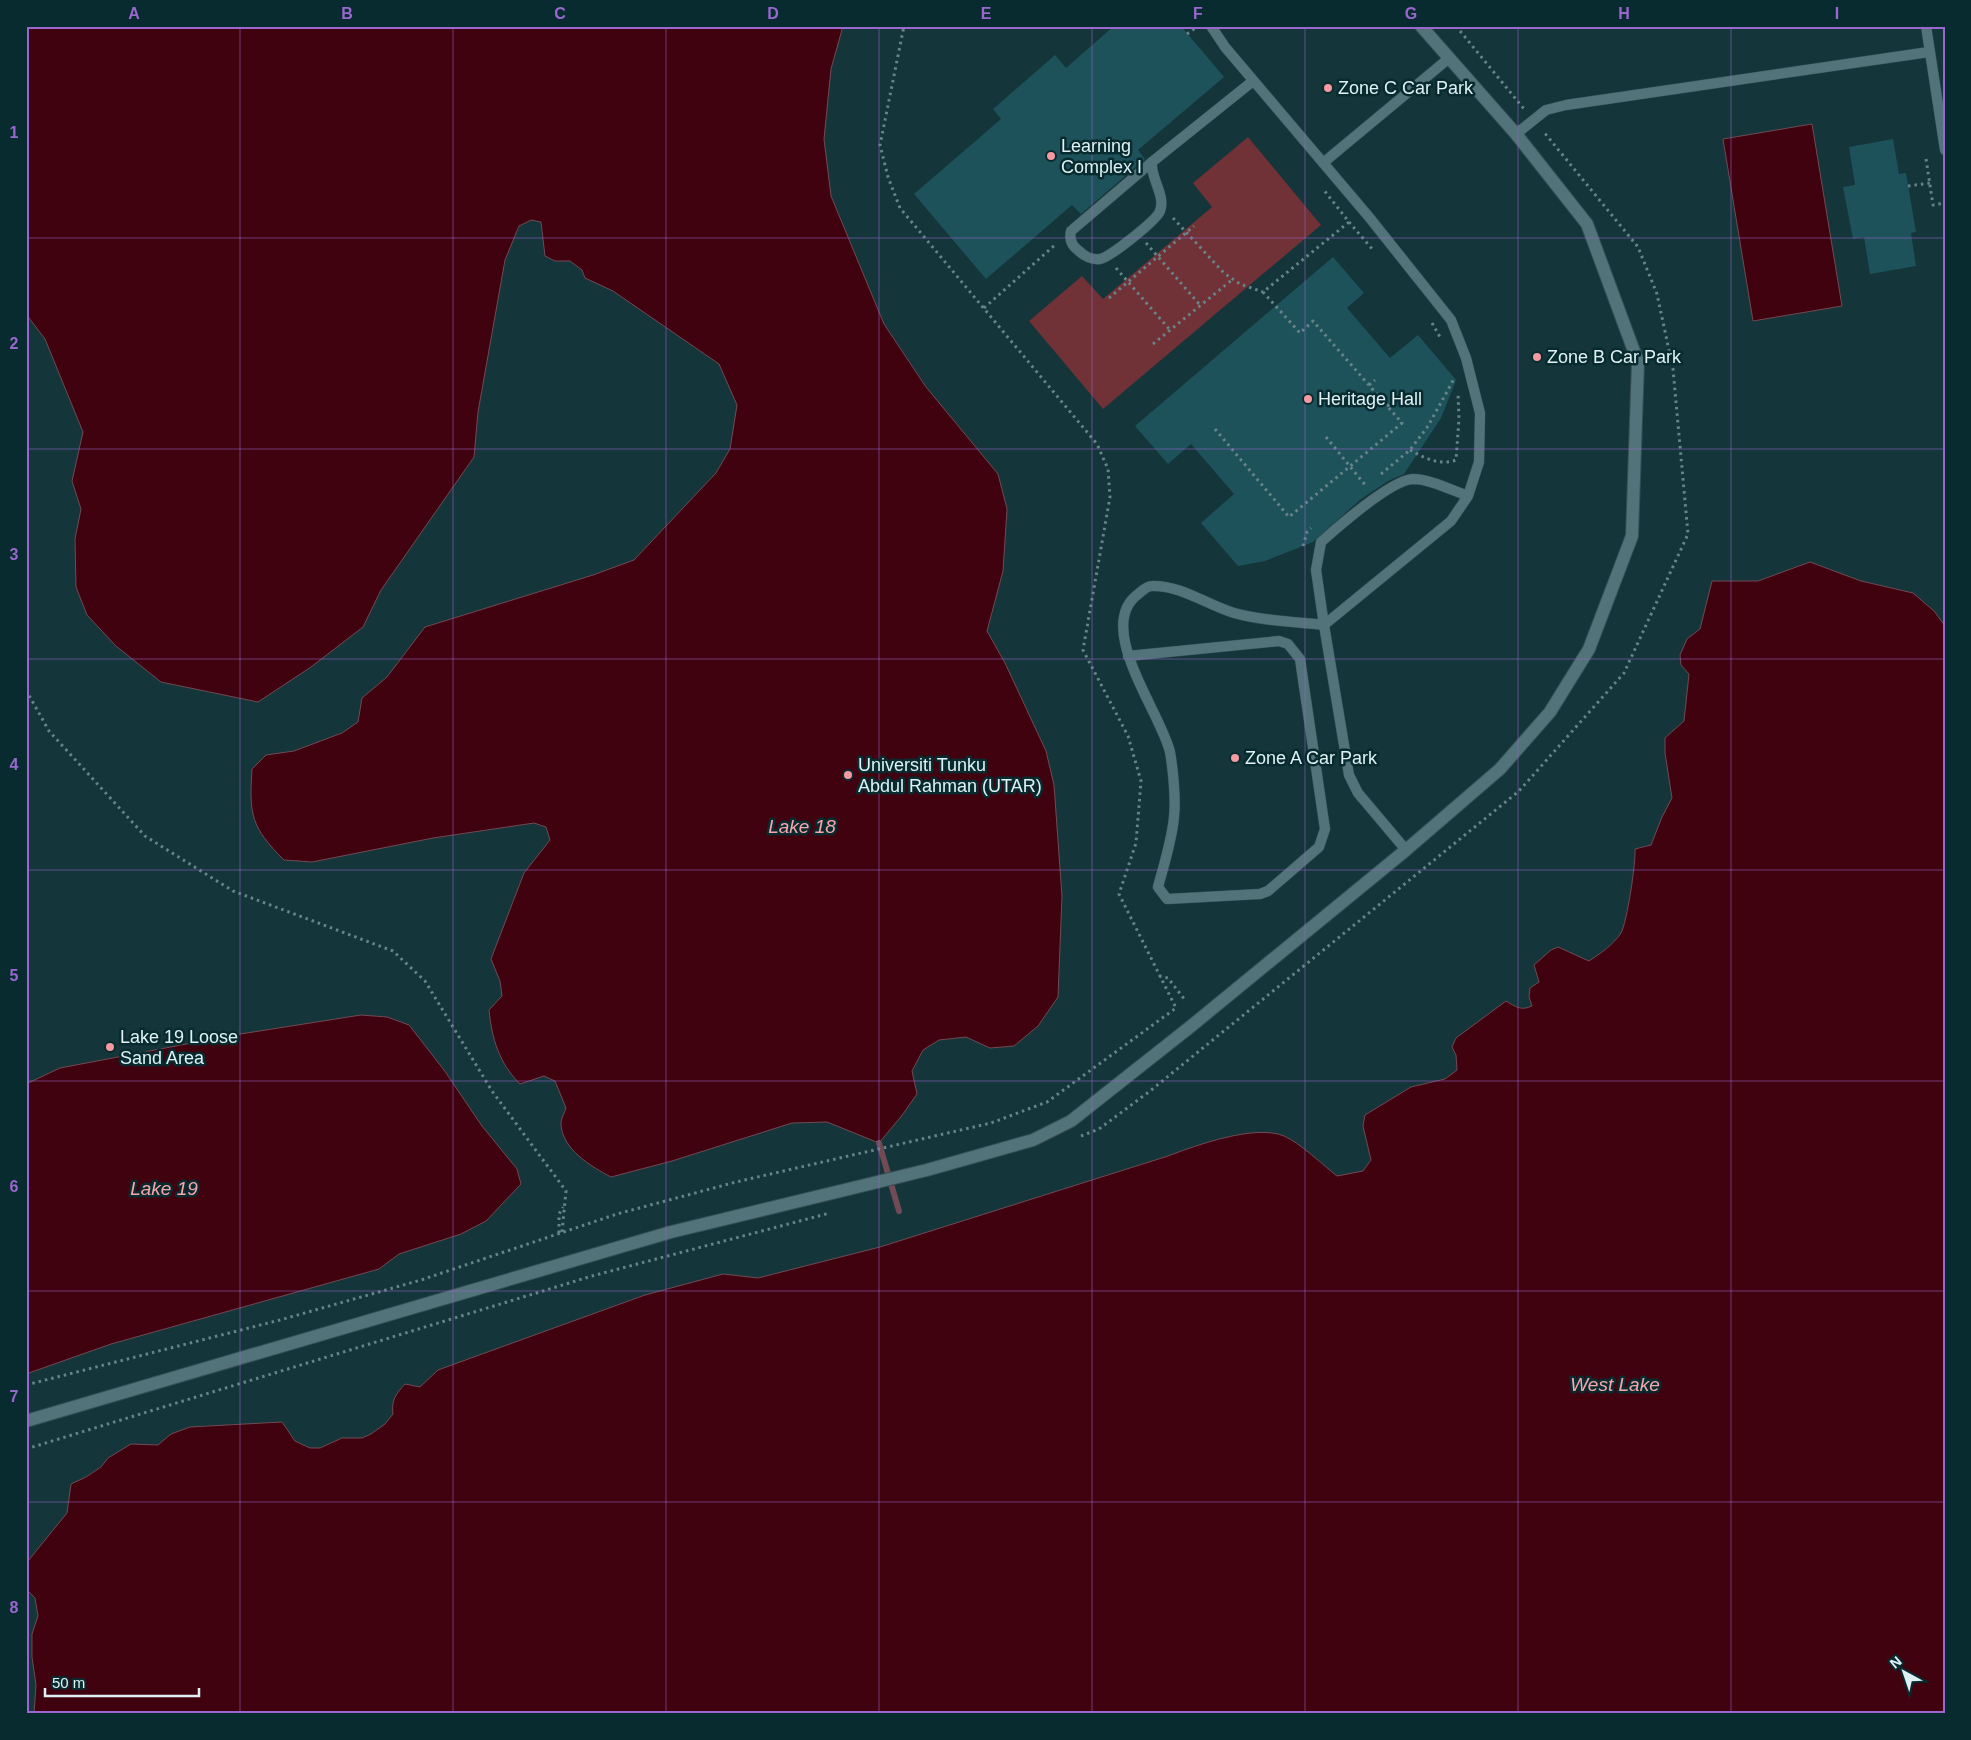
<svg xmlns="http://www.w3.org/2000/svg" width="1971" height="1740" font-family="Arial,sans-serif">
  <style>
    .green { fill: #703137 }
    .water { fill: #410210; stroke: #704a54 }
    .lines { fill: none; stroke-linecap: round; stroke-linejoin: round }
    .stream { stroke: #704a54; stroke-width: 6 }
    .building { fill: #1e525a }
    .service-casing { stroke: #364f54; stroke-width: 11 }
    .minor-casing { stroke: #364f54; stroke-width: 14 }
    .path { stroke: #698488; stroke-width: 3; stroke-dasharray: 2.5 4; stroke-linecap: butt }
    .service { stroke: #527379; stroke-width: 10 }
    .minor { stroke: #527379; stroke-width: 12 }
    .grid { fill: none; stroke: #9967cf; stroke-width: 1; stroke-opacity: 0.55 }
    .poi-dot { fill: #f49aa0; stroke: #082b30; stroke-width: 2 }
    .labels { text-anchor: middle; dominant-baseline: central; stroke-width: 5; stroke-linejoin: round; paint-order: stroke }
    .poi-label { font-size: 18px; fill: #dff1f4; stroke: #082b30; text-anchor: start }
    .water-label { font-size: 19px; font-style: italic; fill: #f9a6ab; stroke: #082b30 }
    .neatline { fill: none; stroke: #9967cf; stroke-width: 2 }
    .grid-label { font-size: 16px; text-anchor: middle; font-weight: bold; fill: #9967cf }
  </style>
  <rect width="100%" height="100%" fill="#14353a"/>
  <path class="green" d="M1248,137L1321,225L1103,409L1029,321L1082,276L1103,299L1212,207L1193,183Z"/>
  <path class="water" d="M26,26H843L831,69L824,139L831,196L884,324L926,387L998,474L1007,509L1003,571L987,631L1005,663L1046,751L1054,785L1062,896L1058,997L1038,1026L1014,1046L990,1048L966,1037L939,1040L923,1050L912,1071L917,1094L903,1114L879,1143L827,1122L792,1123L672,1161L611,1177C592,1167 561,1149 561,1123C561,1118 565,1112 566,1108L555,1081L544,1076L520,1084C499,1063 492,1039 489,1010L502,996L500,981L491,959L524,873L550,840L546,827L534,823L433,838L312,862L284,860C251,827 249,815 252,769L266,755L294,751L342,733L358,722L362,698L387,677L425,627L593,575L634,560L716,473L730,449L737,405L719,364L613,291L585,278L582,270L570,261H555L545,256L541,222L531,220L519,226L505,260L478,412L474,457L381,590L363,627L311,667L258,702L161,682L116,646L87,615L76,587L75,539L81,509L72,481L83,432L45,339L26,314Z
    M1812,124L1842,306L1753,321L1723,139Z
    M1810,562L1861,581L1913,593L1934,611L1945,626V1714H34L36,1685L32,1657V1634L38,1616L35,1598L26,1589L28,1561L67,1513L71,1484L86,1477L101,1467L108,1458L131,1444L158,1445L171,1434L190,1427L282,1422L295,1441L310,1448H320L342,1438H362L371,1434L385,1424L393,1414C391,1400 396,1394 405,1384L420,1387L438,1370L645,1295L723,1274L758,1278L880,1247L1168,1156C1197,1145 1255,1124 1284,1136C1299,1142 1324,1166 1337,1176L1363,1171L1371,1160L1363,1126L1365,1115L1411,1087L1445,1079L1457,1070L1456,1055L1452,1047L1456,1038L1506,1001C1516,1007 1521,1011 1532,1006L1529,997L1530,988L1539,982L1534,965L1551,950L1558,947L1589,961C1601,953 1613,945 1621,933C1627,922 1636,863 1635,849L1651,845L1662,817L1672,798L1665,753V738L1684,721L1689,674L1681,665L1680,655L1687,639L1700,629L1712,581H1758Z
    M361,1015L387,1017L409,1025L444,1070L482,1126L517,1169L521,1184L486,1221L461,1234L399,1254L379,1269L111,1344L26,1374V1084L60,1068L234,1035Z"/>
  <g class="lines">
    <path class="stream" d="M879,1143L899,1211"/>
  </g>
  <path class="building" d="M1114,26H1181L1224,77L1138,150L1145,159L1081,214L1072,205L986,279L914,194L1001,119L993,109L1055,55L1066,68Z
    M1893,139L1899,174L1906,173L1916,232L1911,233L1916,266L1870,274L1864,237L1853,239L1843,187L1855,185L1849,147Z
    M1333,257L1364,293L1347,308L1390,358L1418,335L1456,380L1441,418L1404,474L1388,481L1361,499L1313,542L1265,561L1238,566L1201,523L1234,494L1191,444L1168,464L1135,426Z"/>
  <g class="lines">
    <g class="service-casing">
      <path id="service" d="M1211,26L1225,47L1369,217L1451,320L1466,358L1480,413L1479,462L1468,496L1451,521L1324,625L1349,775L1358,793L1406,850
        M1926,26L1945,150
        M1516,134L1546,110L1566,105L1929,52
        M1152,162C1150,178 1166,195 1160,211C1157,220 1109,258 1100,259C1092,260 1084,256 1079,251C1072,246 1069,239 1071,231L1152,162L1253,81
        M1323,163L1448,59
        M1128,656L1279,641L1288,644L1300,659L1325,829L1319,847L1268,891L1260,894L1167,899L1158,887C1164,864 1172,840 1174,817C1176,800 1173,769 1170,752C1161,713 1095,628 1137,595C1141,592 1146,586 1152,586C1181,585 1207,605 1234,613C1263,621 1295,622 1324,625L1316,570L1321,542C1339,526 1391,480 1413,479C1430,479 1451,490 1468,496"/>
    </g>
    <g class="minor-casing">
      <path id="minor" d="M26,1421L671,1232L927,1170L1033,1140L1071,1121L1190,1027L1406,850L1500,769L1550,712L1589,649L1632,536L1638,362L1587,224L1516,134L1421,26"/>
    </g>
    <path class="path" d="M1456,26L1524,109
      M1187,34L1197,27
      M1926,159L1933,205L1945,203
      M1908,186L1930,183
      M1173,218L1224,273L1240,284L1263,292
      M1349,222L1373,250
      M1146,243L1200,305
      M1116,268L1170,330
      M1109,298L1194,226
      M984,308L1056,244
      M1432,323L1440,337
      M1153,344L1233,279
      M1369,385L1375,380
      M1387,406L1399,397
      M1215,429L1289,517L1402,423L1313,321L1300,333L1263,292L1349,222L1323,189
      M1326,437L1366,486
      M1410,450C1424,458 1440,466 1456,460L1459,419L1458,393
      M1381,474L1410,450L1428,426L1455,377
      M1303,546L1307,532L1311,528
      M26,690L49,731L145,836L233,891L393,951L425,981L492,1091L566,1191L562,1232
      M1159,976L1168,978L1185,1000
      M1081,1136L1099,1129L1150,1091L1519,791L1624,673L1688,534L1673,369L1657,294L1638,247L1543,131
      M559,1233V1214L563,1207
      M26,1385L280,1320L421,1280L617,1214L736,1182L991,1123L1047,1102L1176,1008L1119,894L1136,843L1141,781L1128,736L1083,650L1110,497L1108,469L1097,444L900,208L888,177L880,145L904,26
      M26,1449L592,1276L830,1213"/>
    <use href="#service" class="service"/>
    <use href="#minor" class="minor"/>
  </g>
  <path class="grid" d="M240,26V1714M453,26V1714M666,26V1714M879,26V1714M1092,26V1714M1305,26V1714M1518,26V1714M1731,26V1714M26,238H1945M26,449H1945M26,659H1945M26,870H1945M26,1081H1945M26,1291H1945M26,1502H1945"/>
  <g class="poi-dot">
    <circle cx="1328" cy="88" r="5"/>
    <circle cx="1051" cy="156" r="5"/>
    <circle cx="1537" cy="357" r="5"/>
    <circle cx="1308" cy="399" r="5"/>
    <circle cx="1235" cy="758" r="5"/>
    <circle cx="848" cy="775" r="5"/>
    <circle cx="110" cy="1047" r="5"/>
  </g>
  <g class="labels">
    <g class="poi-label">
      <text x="1338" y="88">Zone C Car Park</text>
      <text x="1061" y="146">Learning<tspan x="1061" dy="21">Complex I</tspan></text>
      <text x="1547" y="357">Zone B Car Park</text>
      <text x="1318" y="399">Heritage Hall</text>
      <text x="1245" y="758">Zone A Car Park</text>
      <text x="858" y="765">Universiti Tunku<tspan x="858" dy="21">Abdul Rahman (UTAR)</tspan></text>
      <text x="120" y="1037">Lake 19 Loose<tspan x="120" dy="21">Sand Area</tspan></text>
    </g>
    <g class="water-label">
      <text x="802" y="826">Lake 18</text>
      <text x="164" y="1188">Lake 19</text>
      <text x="1615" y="1384">West Lake</text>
    </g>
  </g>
  <rect width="1971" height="1740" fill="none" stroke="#082b30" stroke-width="55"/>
  <g transform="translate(1904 1672) rotate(320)" stroke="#082b30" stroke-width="4" paint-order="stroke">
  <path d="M0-4L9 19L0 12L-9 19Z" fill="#dff1f4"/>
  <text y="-8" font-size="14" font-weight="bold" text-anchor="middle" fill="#dff1f4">N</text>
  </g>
  <path d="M45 1688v8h154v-8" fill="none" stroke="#dff1f4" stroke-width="2.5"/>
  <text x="52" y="1688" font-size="15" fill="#dff1f4" stroke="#082b30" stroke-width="4" paint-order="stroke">50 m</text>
  <rect x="28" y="28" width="1916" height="1684" class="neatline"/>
  <g class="grid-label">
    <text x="134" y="19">A</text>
    <text x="347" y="19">B</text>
    <text x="560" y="19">C</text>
    <text x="773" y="19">D</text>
    <text x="986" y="19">E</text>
    <text x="1198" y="19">F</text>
    <text x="1411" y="19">G</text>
    <text x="1624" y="19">H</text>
    <text x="1837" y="19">I</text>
    <text x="14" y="138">1</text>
    <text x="14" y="349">2</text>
    <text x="14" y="560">3</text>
    <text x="14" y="770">4</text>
    <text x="14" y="981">5</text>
    <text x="14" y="1192">6</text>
    <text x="14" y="1402">7</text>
    <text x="14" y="1613">8</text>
  </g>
</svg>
